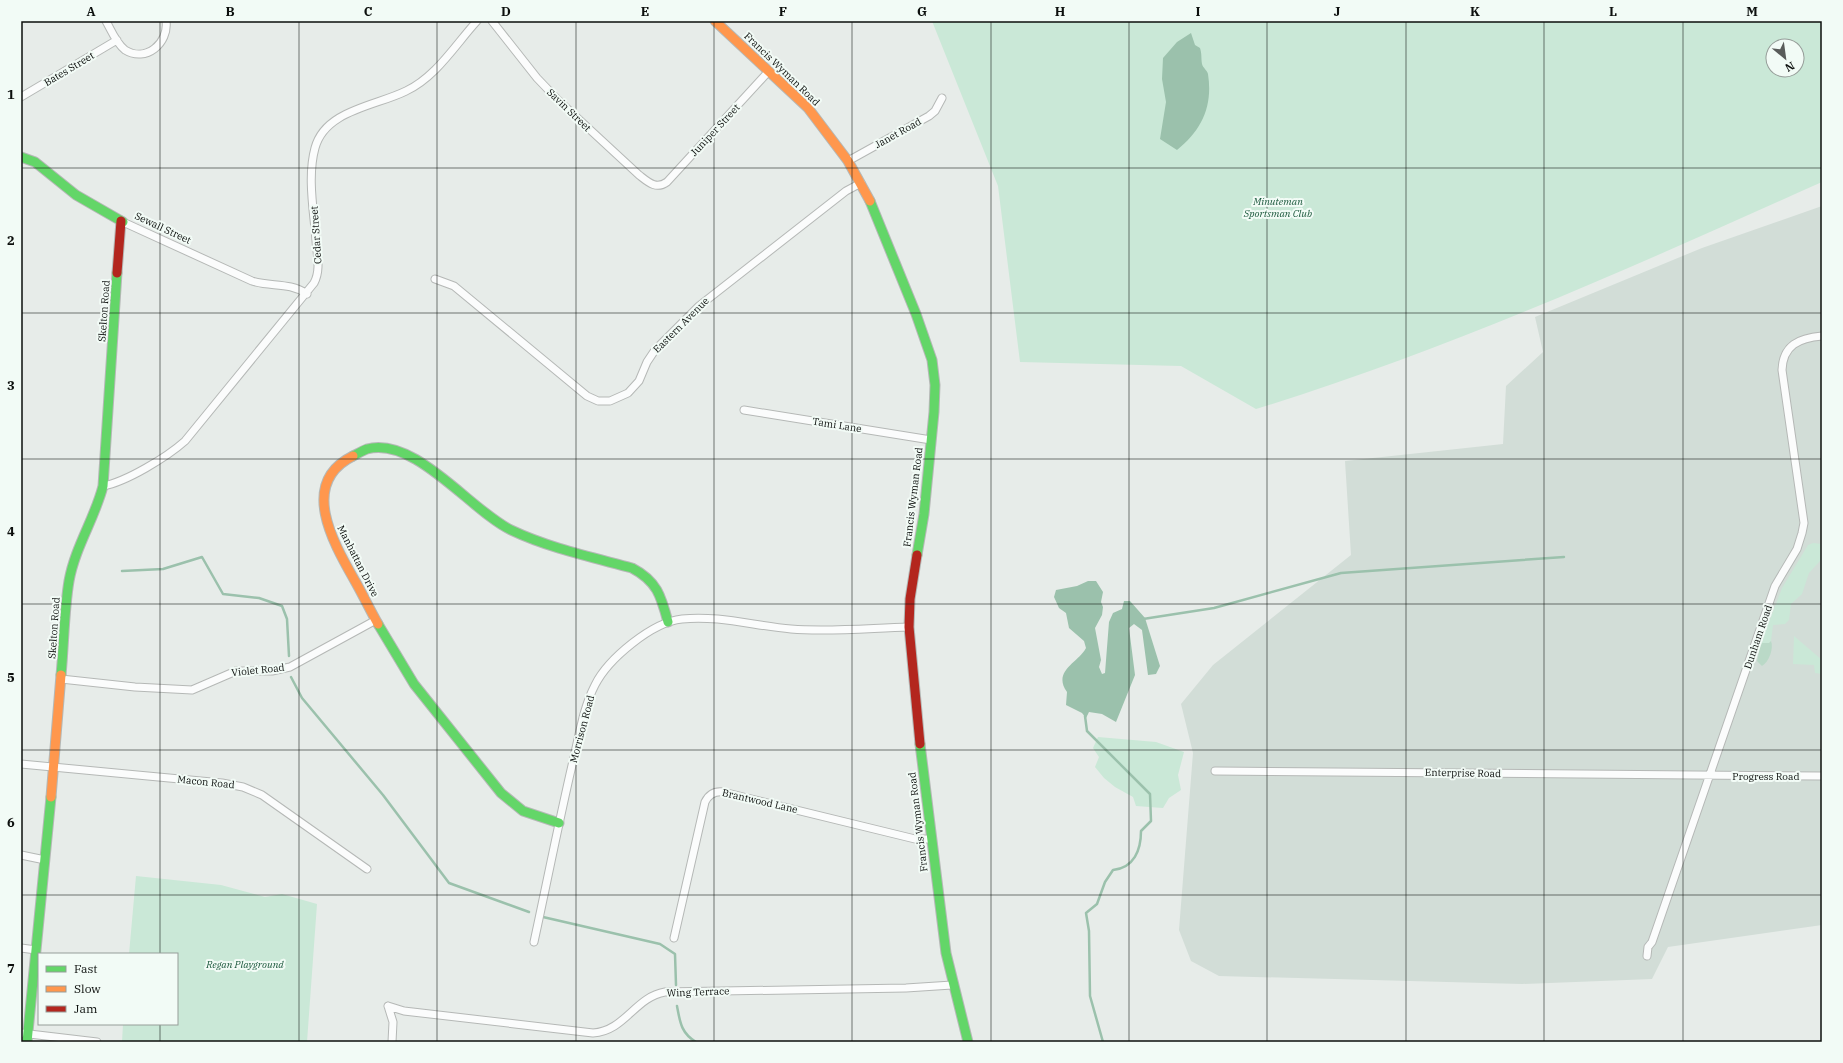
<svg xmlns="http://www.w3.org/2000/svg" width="1843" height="1063" font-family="'IBM Plex Serif',serif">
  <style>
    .built { fill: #d2ddd7 }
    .green { fill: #cae8d7; fill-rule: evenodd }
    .forest { fill: #bad9c7 }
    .water { fill: #9bc1ac }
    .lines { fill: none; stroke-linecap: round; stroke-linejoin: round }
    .stream { stroke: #9bc1ac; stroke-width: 2.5 }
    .street-casing { stroke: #b5b8b6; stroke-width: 9 }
    .fast-casing { stroke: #b5b8b6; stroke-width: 11 }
    .slow-casing { stroke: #b5b8b6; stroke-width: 11 }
    .jam-casing { stroke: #b5b8b6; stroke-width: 11 }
    .street { stroke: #fbfcfc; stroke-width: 7 }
    .fast { stroke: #63d668; stroke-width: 9 }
    .slow { stroke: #ff974d; stroke-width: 9 }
    .jam { stroke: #b3261e; stroke-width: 9 }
    .grid { fill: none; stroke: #0c0f0d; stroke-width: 1; stroke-opacity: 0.55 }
    .labels { text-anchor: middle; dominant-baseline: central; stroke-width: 4; stroke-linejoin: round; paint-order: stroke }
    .street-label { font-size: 10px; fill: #0c0f0d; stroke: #f2fbf6 }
    .park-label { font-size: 10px; font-style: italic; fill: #1c593d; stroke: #f2fbf6 }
    .neatline { fill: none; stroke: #0c0f0d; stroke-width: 1.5 }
    .grid-label { font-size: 13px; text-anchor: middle; font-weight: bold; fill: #0c0f0d }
  </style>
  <rect width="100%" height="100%" fill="#e7ece9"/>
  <path class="built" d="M1822,206V925L1668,947L1652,979L1522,984L1219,976L1191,961L1179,930L1193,753L1181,704L1213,665L1351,555L1345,461L1503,444L1506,386L1543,352L1535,317L1702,248Z"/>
  <path class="green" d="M932,21H1822V182C1637,265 1451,349 1256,409L1181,366L1020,362L998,186ZM1773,46H1797V70H1773Z
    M1813,543L1822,544V557L1820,561L1809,573L1802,594L1791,604L1789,620L1785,624L1773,625L1771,641L1769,643H1761L1782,588L1808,545Z
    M1794,636L1822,660V674L1815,673L1814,665L1793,664Z
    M1098,737L1156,742L1184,752L1178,775L1181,790L1169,798L1163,808L1136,806L1133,797L1115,787L1104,778L1095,767L1099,757L1093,748Z
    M136,876L221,885L265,897L282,894L317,904L307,1042H122L123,1024H177V954H129Z"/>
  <path class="forest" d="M1771,641C1774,648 1769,662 1762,666L1757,661L1761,643H1769Z"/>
  <path class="water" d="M1191,33L1195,45L1200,48C1202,54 1201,58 1202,64C1203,68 1207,70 1208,74C1213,106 1202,130 1177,150L1160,139L1166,102L1162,79L1163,58L1177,42Z
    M1088,581H1096L1103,592L1101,602L1103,607L1102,615L1095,628L1101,660L1099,667L1102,674L1105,673L1109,622L1113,613L1122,609L1124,601H1130L1145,618L1160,666L1156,674L1148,675L1142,630L1134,624L1129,628L1135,675L1116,722L1102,714L1089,712L1086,718L1082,713L1066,705L1067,692C1052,671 1078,663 1086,648L1084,641L1069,628L1066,613L1059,608L1054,597L1056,590L1077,586Z"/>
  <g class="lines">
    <path class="stream" d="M122,571L163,569L202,557L223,594L259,598L282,606L287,619L289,656
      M1143,619L1214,608L1341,573L1564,557
      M291,677L302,698L383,795L449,883L529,912
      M1085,716L1087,731L1150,794L1151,821L1141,831C1141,850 1134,868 1113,870L1105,882L1097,904L1086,913L1089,931L1090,996L1103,1042
      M543,917L660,944L675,954L676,985
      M677,1006C680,1022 681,1033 696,1042"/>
    <g class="street-casing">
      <path id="street" d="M106,21C111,30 116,43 125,50C146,63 169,43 166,21
        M492,21L537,78L559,101L639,175C648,182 656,190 667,182L769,71
        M21,97L117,40
        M848,161L929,116L935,111L942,98
        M123,222L252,281C272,287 289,282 307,294
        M435,279L454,286L587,396L598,401H610L628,393L639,381L647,362L655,350L699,306L846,191L861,183
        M744,410L931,440
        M103,486C126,482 167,457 185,441L314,283C321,270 317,255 316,241C314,212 307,177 315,148C325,110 376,106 406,91C436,77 455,45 477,21
        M61,679L135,687L192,690L236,671H272L290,667L376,620
        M21,764L222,783L243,787L262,795L367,869
        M1215,771L1822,776
        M21,855L45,860
        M674,938L705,802C709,794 715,791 723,792L915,839H931
        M534,942C547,882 559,821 573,761C579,737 583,708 595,685C608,659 652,622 682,619C718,615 755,626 791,629C830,632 870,628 909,627
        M21,948L36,950
        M1647,956L1648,947L1652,942L1775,586L1797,549L1802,533L1804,523L1782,370C1783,345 1799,338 1822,336
        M388,1006L404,1011L593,1033C625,1031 635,997 665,992L906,988L952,985
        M388,1006L393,1022L392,1042
        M21,1033L97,1042"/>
    </g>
    <g class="fast-casing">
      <path id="fast" d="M21,157L35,162L76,195L123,222
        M870,201L916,314L932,360L935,385L934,412L924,514L917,555
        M353,456C357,454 362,451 367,449C415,436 470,510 511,530C549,548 591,557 632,568C657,581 661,596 668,622
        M378,624L414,684L501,793L523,811L559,823
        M61,675C64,644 64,611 69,581C75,547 95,518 103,486L117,273
        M920,744L946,953L968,1042
        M27,1042L51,797"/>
    </g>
    <g class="slow-casing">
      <path id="slow" d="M715,21L808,108L848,161L870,201
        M353,456C298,483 334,544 355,581C363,595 370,610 378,624
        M51,797L61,675"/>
    </g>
    <g class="jam-casing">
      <path id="jam" d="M117,273L121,221
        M917,555L910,599L909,627L920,744"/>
    </g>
    <use href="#street" class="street"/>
    <use href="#fast" class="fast"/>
    <use href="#slow" class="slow"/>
    <use href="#jam" class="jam"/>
  </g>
  <path class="grid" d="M160,21V954M299,21V1042M437,21V1042M576,21V1042M714,21V1042M852,21V1042M991,21V1042M1129,21V1042M1267,21V1042M1406,21V1042M1544,21V1042M1683,21V1042M21,168H1822M21,313H1822M21,459H1822M21,604H1822M21,750H1822M21,895H1822M160,1024V1042"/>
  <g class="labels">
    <g class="street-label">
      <text transform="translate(69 69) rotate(-31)">Bates Street</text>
      <text transform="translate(782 69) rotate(44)">Francis Wyman Road</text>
      <text transform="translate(569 110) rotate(44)">Savin Street</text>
      <text transform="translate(715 130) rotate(-47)">Juniper Street</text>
      <text transform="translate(898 133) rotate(-29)">Janet Road</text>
      <text transform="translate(163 228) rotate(25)">Sewall Street</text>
      <text transform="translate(316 235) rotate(-94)">Cedar Street</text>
      <text transform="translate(104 311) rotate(-86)">Skelton Road</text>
      <text transform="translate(681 325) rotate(-45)">Eastern Avenue</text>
      <text transform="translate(837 425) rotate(9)">Tami Lane</text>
      <text transform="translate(913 497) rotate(-83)">Francis Wyman Road</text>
      <text transform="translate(358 561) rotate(63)">Manhattan Drive</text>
      <text transform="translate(54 628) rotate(-86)">Skelton Road</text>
      <text transform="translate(1758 637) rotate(-71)">Dunham Road</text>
      <text transform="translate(258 670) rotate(-6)">Violet Road</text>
      <text transform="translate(582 729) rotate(-75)">Morrison Road</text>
      <text transform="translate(1463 773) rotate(1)">Enterprise Road</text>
      <text x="1766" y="776">Progress Road</text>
      <text transform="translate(206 782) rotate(6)">Macon Road</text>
      <text transform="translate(760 801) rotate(13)">Brantwood Lane</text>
      <text transform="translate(918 822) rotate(-97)">Francis Wyman Road</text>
      <text transform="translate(698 992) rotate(-2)">Wing Terrace</text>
    </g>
    <g class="park-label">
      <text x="1278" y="201">Minuteman<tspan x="1278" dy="12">Sportsman Club</tspan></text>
      <text x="245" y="964">Regan Playground</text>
    </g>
  </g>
  <rect width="1843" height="1063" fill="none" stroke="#f2fbf6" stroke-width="44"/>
  <rect x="38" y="953" width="140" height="72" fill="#f2fbf6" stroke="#969d99"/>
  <rect x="46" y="966" width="20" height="6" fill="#63d668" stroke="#969d99"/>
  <text x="74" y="973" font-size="12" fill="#0c0f0d">Fast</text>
  <rect x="46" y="986" width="20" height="6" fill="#ff974d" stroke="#969d99"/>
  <text x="74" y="993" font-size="12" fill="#0c0f0d">Slow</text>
  <rect x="46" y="1006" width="20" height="6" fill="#b3261e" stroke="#969d99"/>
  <text x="74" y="1013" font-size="12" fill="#0c0f0d">Jam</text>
  <g transform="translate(1785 58) rotate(151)"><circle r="19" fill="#f2fbf6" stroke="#969d99"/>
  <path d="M0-3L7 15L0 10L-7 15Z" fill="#595c5a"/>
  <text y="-6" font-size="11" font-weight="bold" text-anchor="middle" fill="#0c0f0d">N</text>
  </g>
  <rect x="22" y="22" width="1799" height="1019" class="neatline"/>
  <g class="grid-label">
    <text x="91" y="16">A</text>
    <text x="230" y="16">B</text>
    <text x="368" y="16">C</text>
    <text x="506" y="16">D</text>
    <text x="645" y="16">E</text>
    <text x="783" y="16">F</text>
    <text x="922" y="16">G</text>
    <text x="1060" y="16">H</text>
    <text x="1198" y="16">I</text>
    <text x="1337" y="16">J</text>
    <text x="1475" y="16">K</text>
    <text x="1613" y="16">L</text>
    <text x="1752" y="16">M</text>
    <text x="11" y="99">1</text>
    <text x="11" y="245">2</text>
    <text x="11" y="390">3</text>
    <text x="11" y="536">4</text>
    <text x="11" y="682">5</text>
    <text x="11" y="827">6</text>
    <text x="11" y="973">7</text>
  </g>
</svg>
